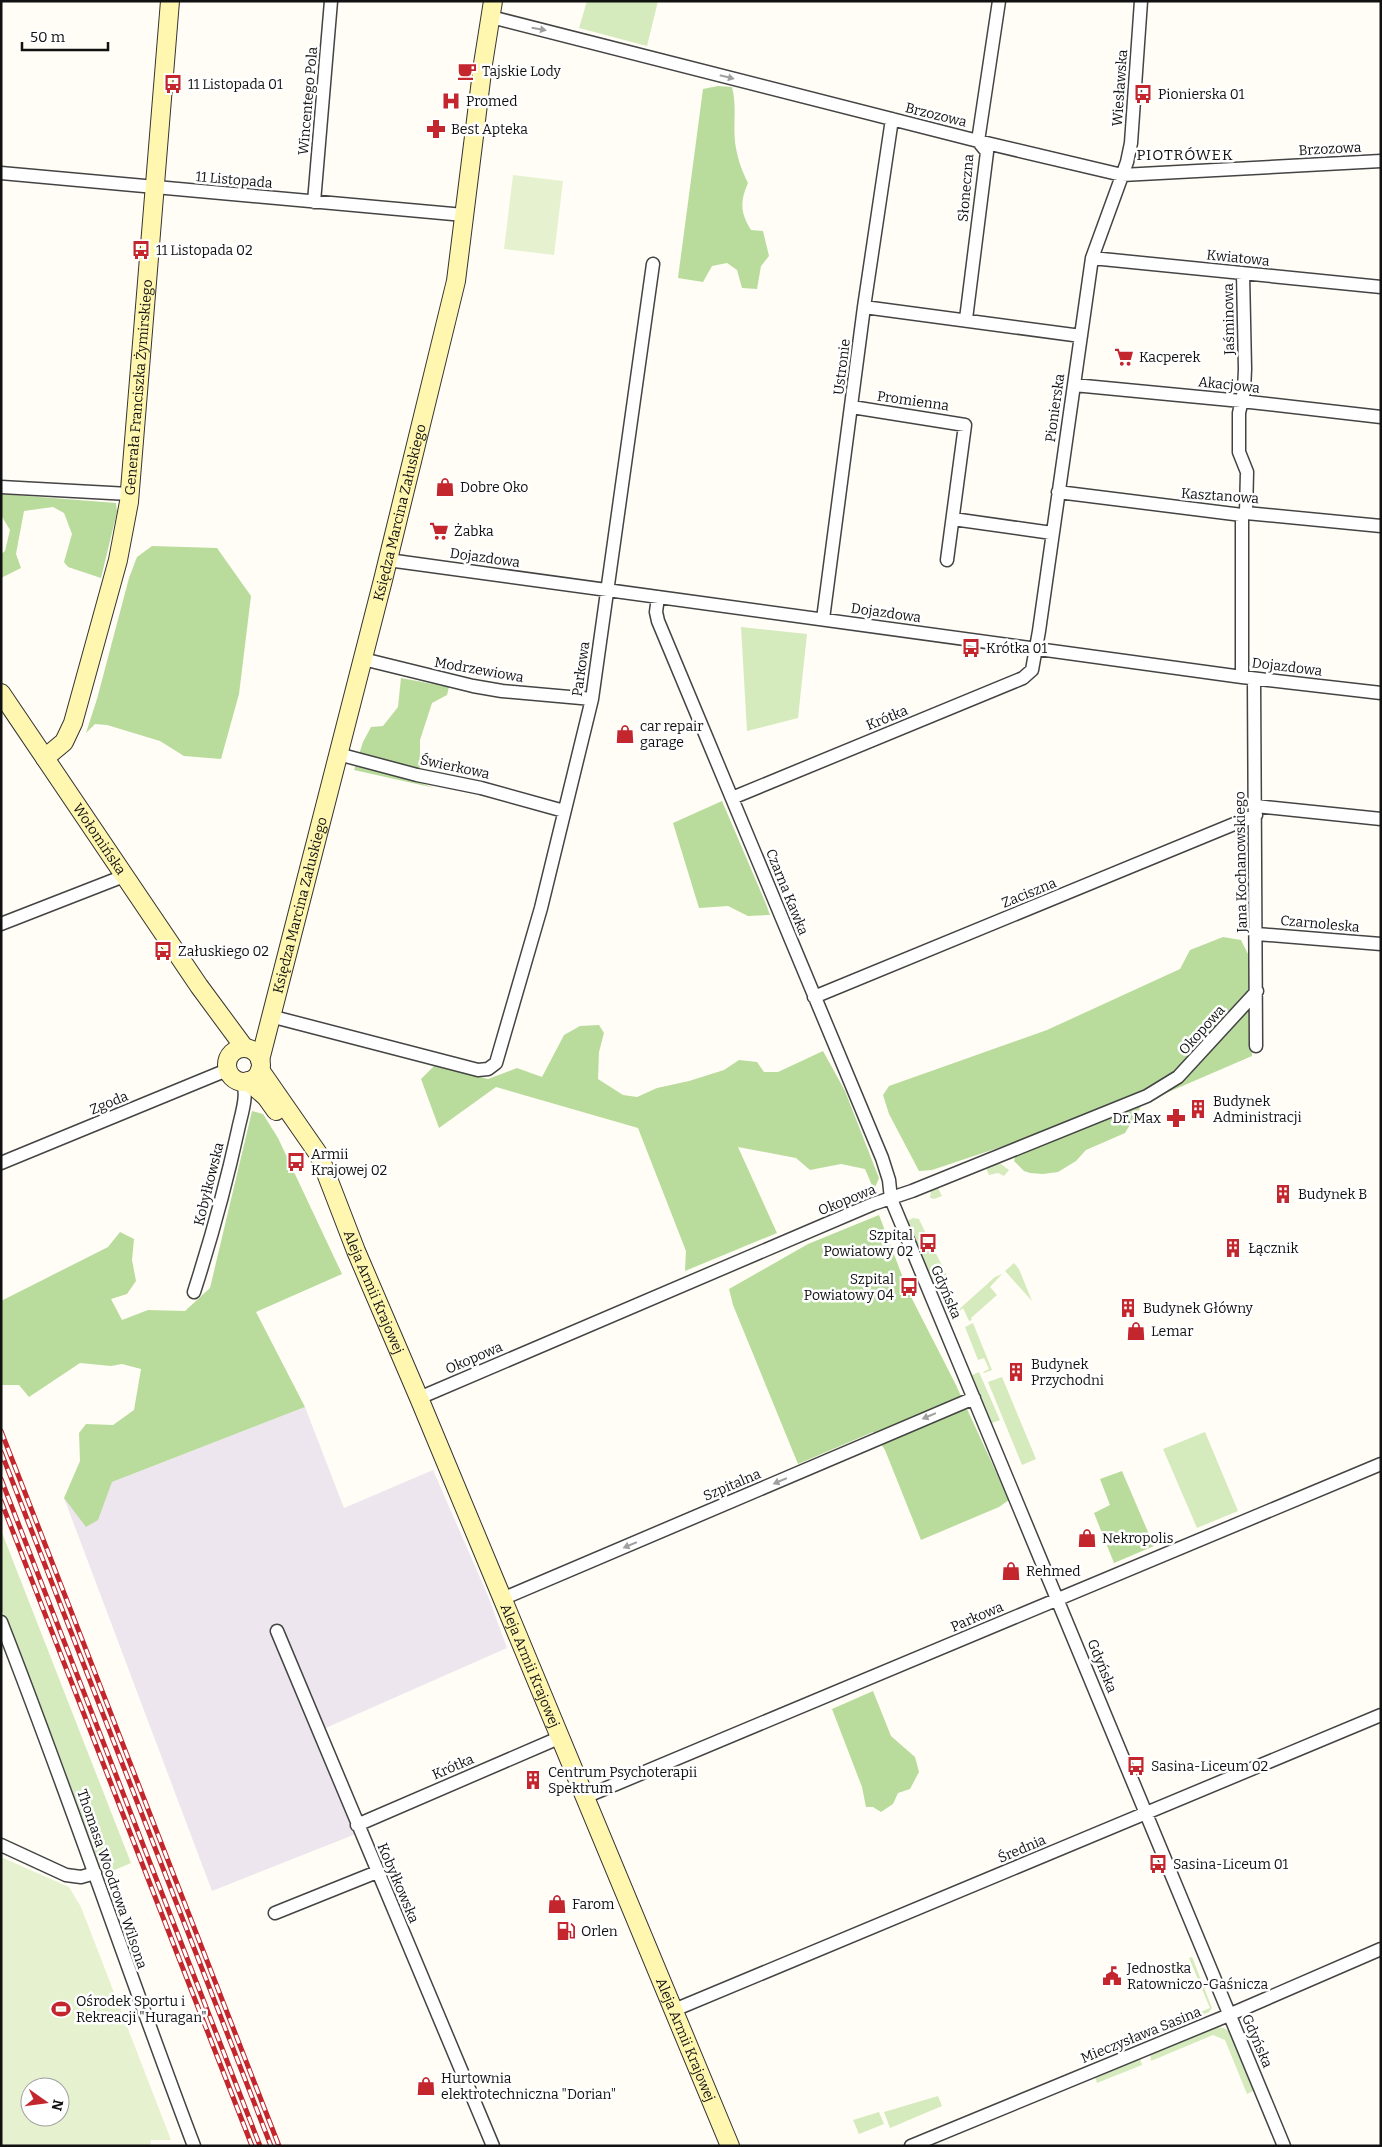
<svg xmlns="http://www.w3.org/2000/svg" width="1382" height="2147" font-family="Bitter,serif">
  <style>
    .industrial { fill: #eee6ef }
    .green { fill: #d5ebbd }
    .forest { fill: #b9dc9c }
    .pitch { fill: #e6f2cf; fill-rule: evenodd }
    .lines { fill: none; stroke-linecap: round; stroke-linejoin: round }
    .street-casing { stroke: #444; stroke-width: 15 }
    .secondary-casing { stroke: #333; stroke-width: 20 }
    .street { stroke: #fff; stroke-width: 12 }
    .secondary { stroke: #fff6b0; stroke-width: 18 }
    .rail-casing { stroke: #c4262e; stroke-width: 5 }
    .rail { stroke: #fff; stroke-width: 3; stroke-dasharray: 9; stroke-linecap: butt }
    .oneway { fill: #a0a0a0 }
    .labels { text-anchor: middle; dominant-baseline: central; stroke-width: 5; stroke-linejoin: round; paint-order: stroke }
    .poi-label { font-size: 14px; fill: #111; stroke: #fff; text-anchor: start }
    .street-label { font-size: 14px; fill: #111; stroke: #fff }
    .neighbourhood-label { font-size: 15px; letter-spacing: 1px; fill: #111; stroke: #fff }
  </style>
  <rect width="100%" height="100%" fill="#fffdf5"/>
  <path class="industrial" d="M305,1407L344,1508L433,1470L488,1596L507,1648L319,1731L361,1832L212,1891L64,1498L112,1482Z"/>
  <path class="green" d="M587,1H658L647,46L579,28Z
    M741,627L807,634L798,718L747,731Z
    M995,1163L1001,1164L1009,1170L1004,1176L998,1173L989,1175L986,1168L938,1188L942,1196L934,1199L930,1198L931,1191L935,1188Z
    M913,1218L919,1219L928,1238L925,1240L928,1246L932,1245L947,1276L943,1289L933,1282L907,1221Z
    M1014,1263L1019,1269L1032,1301L1005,1271Z
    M1002,1274L990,1287L997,1295L971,1318L972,1320L969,1321L963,1308L955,1315L956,1312L995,1277Z
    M973,1323L992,1370L984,1373L983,1372L989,1369L984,1358L978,1360L965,1327Z
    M979,1372L1000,1420L992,1423L972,1375Z
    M1002,1377L1036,1459L1022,1465L988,1382Z
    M1205,1432L1238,1511L1197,1528L1163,1449Z
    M1,1530L131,1863L103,1875L58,1751L1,1608Z
    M1192,1957L1212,2008L1209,2012L1168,2029L1165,2027L1210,2008L1189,1958Z
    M1216,2027L1224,2028L1230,2032L1255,2090L1247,2094L1225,2040L1213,2035L1151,2061L1150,2054Z
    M1140,2058L1142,2065L1097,2083L1095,2077Z
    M938,2096L942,2106L890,2128L884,2112Z
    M879,2112L884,2124L859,2134L853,2120Z"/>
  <path class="forest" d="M718,86L732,87C737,106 733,123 735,142C737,157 741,169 748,183C740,201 740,213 751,230L763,231L769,256L761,266L757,289L742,288L737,270L727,263L712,266L703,282L678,278L703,89Z
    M1,494L116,503L117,512L101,578L68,567L64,562L72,534L64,513L53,507L24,511L16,554L21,568L1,578V554L5,551L10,530L1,515Z
    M152,546L217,548L251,596L239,694L221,759L184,756L160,741L107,725L95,724L86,733L97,699L129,578L137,557Z
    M401,678L449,687L447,695L432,703L420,740V783L435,788L354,770L363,742L371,727L383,726L398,707Z
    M722,801L766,904L770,915L748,916L728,906L699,908L673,823Z
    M1223,937L1241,940L1252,962V1056L1143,1103L1125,1133L1086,1150L1076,1161L1058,1172L1043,1174L1030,1173L1024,1171L1014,1161L1015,1157L1055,1139L1043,1133L932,1170L919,1171L889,1114L883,1095L889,1086L1047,1030L1180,969L1190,950Z
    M599,1025L604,1033L599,1052L598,1079L623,1095L637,1097L657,1088L689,1081L724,1070L739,1060L757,1062L764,1072H778L823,1051L845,1091L879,1178L874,1190L865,1169L841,1164L810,1170L796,1158L738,1147L777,1233L685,1271L686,1251L638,1128L496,1087L439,1128L421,1079L435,1065L488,1079L517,1068L542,1077L564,1035L580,1026Z
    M252,1111L263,1114L278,1138L342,1274L256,1312L305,1407L112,1482L98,1520L86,1527L64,1498L80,1461L79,1433L86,1424L113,1425L134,1410L141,1369L122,1364L111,1366L80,1363L29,1397L19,1385H1V1301L108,1247L120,1232L134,1239L132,1260L136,1281L127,1294L111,1299L122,1320L148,1310L185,1311L210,1288Z
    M879,1215L908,1291L955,1383L1009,1500L999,1507L921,1540L885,1450L873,1432L798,1464L733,1305L729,1289L808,1244Z
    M1122,1471L1154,1546L1114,1563L1094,1513L1110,1505L1100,1479Z
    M873,1691L891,1736L915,1757L919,1772L910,1789L898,1793L893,1804L881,1812L873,1807H866L862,1787L832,1709Z"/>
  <path class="pitch" d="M513,175L563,181L554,255L504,249Z
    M1,1857L69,1887L81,1907L171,2140H151L150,2146H1ZM30,2087H60V2117H30Z"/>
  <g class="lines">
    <g class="street-casing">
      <path id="street" d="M491,17L978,141L1122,175L1381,161
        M1,173L464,215
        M314,202L331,1
        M1092,258L1381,287
        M1243,274L1245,369L1244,391L1239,413V452L1247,472L1246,513
        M864,307L1081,336
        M966,319L987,152L978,141L999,1
        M1074,385L1241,401L1381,417
        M852,407L965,425L947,560
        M1,487L129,494
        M1058,492L1242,515L1246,513L1381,526
        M1242,515V677
        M953,519L1052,533
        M388,560L1242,677L1381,693
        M658,597L656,612L658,621L882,1158L889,1180L891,1199L1284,2146
        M823,619L864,307L892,119
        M363,659L473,686L502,691L592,699
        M1254,679L1256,1046
        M338,754L417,775L481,788L564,811
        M732,798L1023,678L1032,670L1039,631L1092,258L1127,162L1131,143L1141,1
        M1256,806L1381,819
        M1,924L124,876
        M1257,934L1381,944
        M814,997L1256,815
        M270,1016L478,1070L488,1069L496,1063L541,908L592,699L653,264
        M1,1163L227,1070
        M194,1292C211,1239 226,1185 238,1130C241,1115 248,1097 243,1082
        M419,1398L873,1204L912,1191L1147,1096L1178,1077L1257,991
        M502,1599L974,1398
        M1,1622C69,1795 128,1972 194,2146
        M277,1631L493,2146
        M585,1797L1381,1464
        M357,1825L561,1737
        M1,1845L66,1875L81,1877L95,1873
        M275,1913L377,1872
        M674,2010L1381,1715
        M911,2146L1224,2017L1381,1949"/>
    </g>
    <g class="secondary-casing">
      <g id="secondary">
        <path id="s1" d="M1,693L199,986L244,1047"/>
        <path id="s2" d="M45,758L64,742L73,723L118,560L129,502L170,1"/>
        <circle cx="244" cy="1065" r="17"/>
        <path id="s3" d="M260,1060L383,580L456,281L483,64L493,1"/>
        <path id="s4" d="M260,1070L319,1155L356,1251L419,1398L730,2146"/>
        <path d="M248,1081L266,1097L276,1111"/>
      </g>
    </g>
    <use href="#street" class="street"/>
    <use href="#secondary" class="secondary"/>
    <g class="rail-casing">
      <path id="rail" d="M1,1431L279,2146
        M1,1452L271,2146
        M1,1479L260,2146
        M1,1501L252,2146"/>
    </g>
    <use href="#rail" class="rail"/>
  </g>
  <defs><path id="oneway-solid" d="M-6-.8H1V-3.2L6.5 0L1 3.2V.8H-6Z" transform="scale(1.25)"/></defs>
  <g class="oneway">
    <use href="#oneway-solid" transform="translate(539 29) rotate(10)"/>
    <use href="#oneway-solid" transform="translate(727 77) rotate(14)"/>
    <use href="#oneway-solid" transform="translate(929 1416) rotate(157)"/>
    <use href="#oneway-solid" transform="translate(780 1481) rotate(157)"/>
    <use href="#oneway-solid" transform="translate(630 1545) rotate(157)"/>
  </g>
  <defs>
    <g id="cafe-bare" transform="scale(1.5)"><path d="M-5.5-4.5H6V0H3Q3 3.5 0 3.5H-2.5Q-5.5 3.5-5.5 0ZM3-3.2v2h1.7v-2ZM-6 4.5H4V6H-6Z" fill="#c4262e" stroke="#fff" stroke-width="2.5" paint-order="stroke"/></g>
    <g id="bus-bare" transform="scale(1.5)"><path d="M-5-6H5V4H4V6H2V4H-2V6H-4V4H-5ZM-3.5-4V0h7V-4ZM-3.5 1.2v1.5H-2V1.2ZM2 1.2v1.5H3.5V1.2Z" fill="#c4262e" stroke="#fff" stroke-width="2.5" paint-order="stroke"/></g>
    <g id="hospital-bare" transform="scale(1.5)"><path d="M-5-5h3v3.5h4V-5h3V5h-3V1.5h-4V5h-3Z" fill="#c4262e" stroke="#fff" stroke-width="2.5" paint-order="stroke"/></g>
    <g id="pharmacy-bare" transform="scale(1.5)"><path d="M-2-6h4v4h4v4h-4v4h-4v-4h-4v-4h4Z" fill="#c4262e" stroke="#fff" stroke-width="2.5" paint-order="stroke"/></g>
    <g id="supermarket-bare" transform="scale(1.5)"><path d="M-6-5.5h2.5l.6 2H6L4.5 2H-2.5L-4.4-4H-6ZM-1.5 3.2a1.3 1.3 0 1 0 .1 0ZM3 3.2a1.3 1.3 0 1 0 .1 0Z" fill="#c4262e" stroke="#fff" stroke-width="2.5" paint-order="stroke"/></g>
    <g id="shop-bare" transform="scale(1.5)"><path d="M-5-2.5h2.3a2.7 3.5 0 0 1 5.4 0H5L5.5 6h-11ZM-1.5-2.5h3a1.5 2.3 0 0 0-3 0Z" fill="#c4262e" stroke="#fff" stroke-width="2.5" paint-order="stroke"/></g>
    <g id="building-bare" transform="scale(1.5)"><path d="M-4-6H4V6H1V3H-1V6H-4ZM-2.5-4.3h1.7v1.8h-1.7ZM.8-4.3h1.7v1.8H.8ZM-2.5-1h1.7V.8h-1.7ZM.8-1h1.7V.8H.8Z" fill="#c4262e" stroke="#fff" stroke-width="2.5" paint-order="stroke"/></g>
    <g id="fuel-bare" transform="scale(1.5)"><path d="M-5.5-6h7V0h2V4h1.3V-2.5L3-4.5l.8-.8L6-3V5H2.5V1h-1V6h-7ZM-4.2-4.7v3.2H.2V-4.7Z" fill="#c4262e" stroke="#fff" stroke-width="2.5" paint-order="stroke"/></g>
    <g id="civic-bare" transform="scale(1.5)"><path d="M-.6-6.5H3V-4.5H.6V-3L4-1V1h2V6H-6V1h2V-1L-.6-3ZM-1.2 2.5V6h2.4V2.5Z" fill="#c4262e" stroke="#fff" stroke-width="2.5" paint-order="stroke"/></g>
    <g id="stadium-bare" transform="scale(1.5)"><path d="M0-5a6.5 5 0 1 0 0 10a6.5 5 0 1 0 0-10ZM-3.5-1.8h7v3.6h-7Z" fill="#c4262e" stroke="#fff" stroke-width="2.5" paint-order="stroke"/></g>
  </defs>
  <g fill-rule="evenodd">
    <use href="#cafe-bare" x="467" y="71"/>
    <use href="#bus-bare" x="173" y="84"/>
    <use href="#bus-bare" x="1143" y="94"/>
    <use href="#hospital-bare" x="451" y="101"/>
    <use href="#pharmacy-bare" x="436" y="129"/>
    <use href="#bus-bare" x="141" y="250"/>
    <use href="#supermarket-bare" x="1124" y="357"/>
    <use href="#shop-bare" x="445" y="487"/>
    <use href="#supermarket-bare" x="439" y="531"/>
    <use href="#bus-bare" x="971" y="648"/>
    <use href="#shop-bare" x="625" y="734"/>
    <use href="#bus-bare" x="163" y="951"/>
    <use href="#building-bare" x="1198" y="1109"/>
    <use href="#pharmacy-bare" x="1176" y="1118"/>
    <use href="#bus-bare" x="296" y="1162"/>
    <use href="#building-bare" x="1283" y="1194"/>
    <use href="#bus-bare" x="928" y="1243"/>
    <use href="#building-bare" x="1233" y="1248"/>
    <use href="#bus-bare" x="909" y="1287"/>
    <use href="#building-bare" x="1128" y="1308"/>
    <use href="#shop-bare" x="1136" y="1331"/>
    <use href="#building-bare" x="1016" y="1372"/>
    <use href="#shop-bare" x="1087" y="1538"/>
    <use href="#shop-bare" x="1011" y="1571"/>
    <use href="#bus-bare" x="1136" y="1766"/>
    <use href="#building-bare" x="533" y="1780"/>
    <use href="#bus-bare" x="1158" y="1864"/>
    <use href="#shop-bare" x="557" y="1904"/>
    <use href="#fuel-bare" x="566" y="1931"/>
    <use href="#civic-bare" x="1112" y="1976"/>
    <use href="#stadium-bare" x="61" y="2009"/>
    <use href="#shop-bare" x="426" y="2086"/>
  </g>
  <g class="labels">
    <g class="poi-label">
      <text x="482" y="71">Tajskie Lody</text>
      <text x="188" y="84">11 Listopada 01</text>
      <text x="1158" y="94">Pionierska 01</text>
      <text x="466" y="101">Promed</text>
      <text x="451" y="129">Best Apteka</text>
      <text x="156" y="250">11 Listopada 02</text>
      <text x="1139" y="357">Kacperek</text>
      <text x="460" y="487">Dobre Oko</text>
      <text x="454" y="531">Żabka</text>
      <text x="986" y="648">Krótka 01</text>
      <text x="640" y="726">car repair<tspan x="640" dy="16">garage</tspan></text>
      <text x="178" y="951">Załuskiego 02</text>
      <text x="1213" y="1101">Budynek<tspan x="1213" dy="16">Administracji</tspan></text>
      <text x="1161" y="1118" text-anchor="end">Dr. Max</text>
      <text x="311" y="1154">Armii<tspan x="311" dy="16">Krajowej 02</tspan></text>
      <text x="1298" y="1194">Budynek B</text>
      <text x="913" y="1235" text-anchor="end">Szpital<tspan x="913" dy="16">Powiatowy 02</tspan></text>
      <text x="1248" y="1248">Łącznik</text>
      <text x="894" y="1279" text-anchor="end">Szpital<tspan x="894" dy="16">Powiatowy 04</tspan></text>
      <text x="1143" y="1308">Budynek Główny</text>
      <text x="1151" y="1331">Lemar</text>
      <text x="1031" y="1364">Budynek<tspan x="1031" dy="16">Przychodni</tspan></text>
      <text x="1102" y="1538">Nekropolis</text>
      <text x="1026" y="1571">Rehmed</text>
      <text x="1151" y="1766">Sasina-Liceum 02</text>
      <text x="548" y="1772">Centrum Psychoterapii<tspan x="548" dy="16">Spektrum</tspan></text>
      <text x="1173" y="1864">Sasina-Liceum 01</text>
      <text x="572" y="1904">Farom</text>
      <text x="581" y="1931">Orlen</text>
      <text x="1127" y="1968">Jednostka<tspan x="1127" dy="16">Ratowniczo-Gaśnicza</tspan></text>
      <text x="76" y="2001">Ośrodek Sportu i<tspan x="76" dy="16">Rekreacji "Huragan"</tspan></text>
      <text x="441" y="2078">Hurtownia<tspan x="441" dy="16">elektrotechniczna "Dorian"</tspan></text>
    </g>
    <g class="street-label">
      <text transform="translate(1120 88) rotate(-86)">Wiesławska</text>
      <text transform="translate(308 101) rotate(-85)">Wincentego Pola</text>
      <text transform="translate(936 115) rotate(14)">Brzozowa</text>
      <text transform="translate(1330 149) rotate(-3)">Brzozowa</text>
      <text transform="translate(234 180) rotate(5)">11 Listopada</text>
      <text transform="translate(966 188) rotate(-85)">Słoneczna</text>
      <text transform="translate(1238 258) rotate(6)">Kwiatowa</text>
      <text transform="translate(1229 319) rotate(-91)">Jaśminowa</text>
      <text transform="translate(842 367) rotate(-83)">Ustronie</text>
      <text transform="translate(1229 385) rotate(6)">Akacjowa</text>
      <text stroke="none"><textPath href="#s2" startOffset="389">Generała Franciszka Żymirskiego</textPath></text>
      <text transform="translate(913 401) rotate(8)">Promienna</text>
      <text transform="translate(1055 408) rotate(-82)">Pionierska</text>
      <text transform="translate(1220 496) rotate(4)">Kasztanowa</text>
      <text stroke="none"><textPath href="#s3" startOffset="565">Księdza Marcina Załuskiego</textPath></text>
      <text transform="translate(485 558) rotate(8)">Dojazdowa</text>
      <text transform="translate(886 613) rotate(8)">Dojazdowa</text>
      <text transform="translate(1287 667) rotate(7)">Dojazdowa</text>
      <text transform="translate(581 669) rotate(-82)">Parkowa</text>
      <text transform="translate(479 670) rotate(10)">Modrzewiowa</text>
      <text transform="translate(887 718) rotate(-22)">Krótka</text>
      <text transform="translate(455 767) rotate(12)">Świerkowa</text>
      <text stroke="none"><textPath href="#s1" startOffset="176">Wołomińska</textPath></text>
      <text transform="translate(1241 862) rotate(-91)">Jana Kochanowskiego</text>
      <text transform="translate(787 892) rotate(68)">Czarna Kawka</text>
      <text transform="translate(1029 893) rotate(-22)">Zaciszna</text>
      <text stroke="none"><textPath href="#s3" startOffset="160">Księdza Marcina Załuskiego</textPath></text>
      <text transform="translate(1320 924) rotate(5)">Czarnoleska</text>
      <text transform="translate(1202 1030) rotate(-48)">Okopowa</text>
      <text transform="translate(109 1103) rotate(-22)">Zgoda</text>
      <text transform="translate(209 1184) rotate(-76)">Kobyłkowska</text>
      <text transform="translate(847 1200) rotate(-22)">Okopowa</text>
      <text stroke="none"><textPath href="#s4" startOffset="251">Aleja Armii Krajowej</textPath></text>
      <text transform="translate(946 1292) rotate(67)">Gdyńska</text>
      <text transform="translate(474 1358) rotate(-23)">Okopowa</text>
      <text transform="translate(732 1485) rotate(-23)">Szpitalna</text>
      <text transform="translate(977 1617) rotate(-23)">Parkowa</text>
      <text stroke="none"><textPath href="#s4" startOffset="656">Aleja Armii Krajowej</textPath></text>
      <text transform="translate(1102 1666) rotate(68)">Gdyńska</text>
      <text transform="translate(453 1767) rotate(-23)">Krótka</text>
      <text transform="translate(1022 1849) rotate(-23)">Średnia</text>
      <text transform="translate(112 1879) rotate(71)">Thomasa Woodrowa Wilsona</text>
      <text transform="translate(398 1883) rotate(67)">Kobyłkowska</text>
      <text transform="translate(1141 2035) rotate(-22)">Mieczysława Sasina</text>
      <text stroke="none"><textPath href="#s4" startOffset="1061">Aleja Armii Krajowej</textPath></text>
      <text transform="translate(1257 2041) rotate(67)">Gdyńska</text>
    </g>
    <g class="neighbourhood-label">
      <text x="1185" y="155">PIOTRÓWEK</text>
    </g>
  </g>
  <rect width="1382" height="2147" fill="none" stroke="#111111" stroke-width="5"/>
  <g transform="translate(45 2102) rotate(104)"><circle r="24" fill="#ffffff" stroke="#a0a0a0"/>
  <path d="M0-4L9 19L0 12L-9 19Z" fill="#c4262e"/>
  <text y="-8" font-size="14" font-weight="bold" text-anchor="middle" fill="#111111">N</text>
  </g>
  <path d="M22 42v8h86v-8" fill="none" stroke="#111111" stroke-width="2.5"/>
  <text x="30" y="42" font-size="15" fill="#111111" stroke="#ffffff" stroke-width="4" paint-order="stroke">50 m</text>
</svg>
